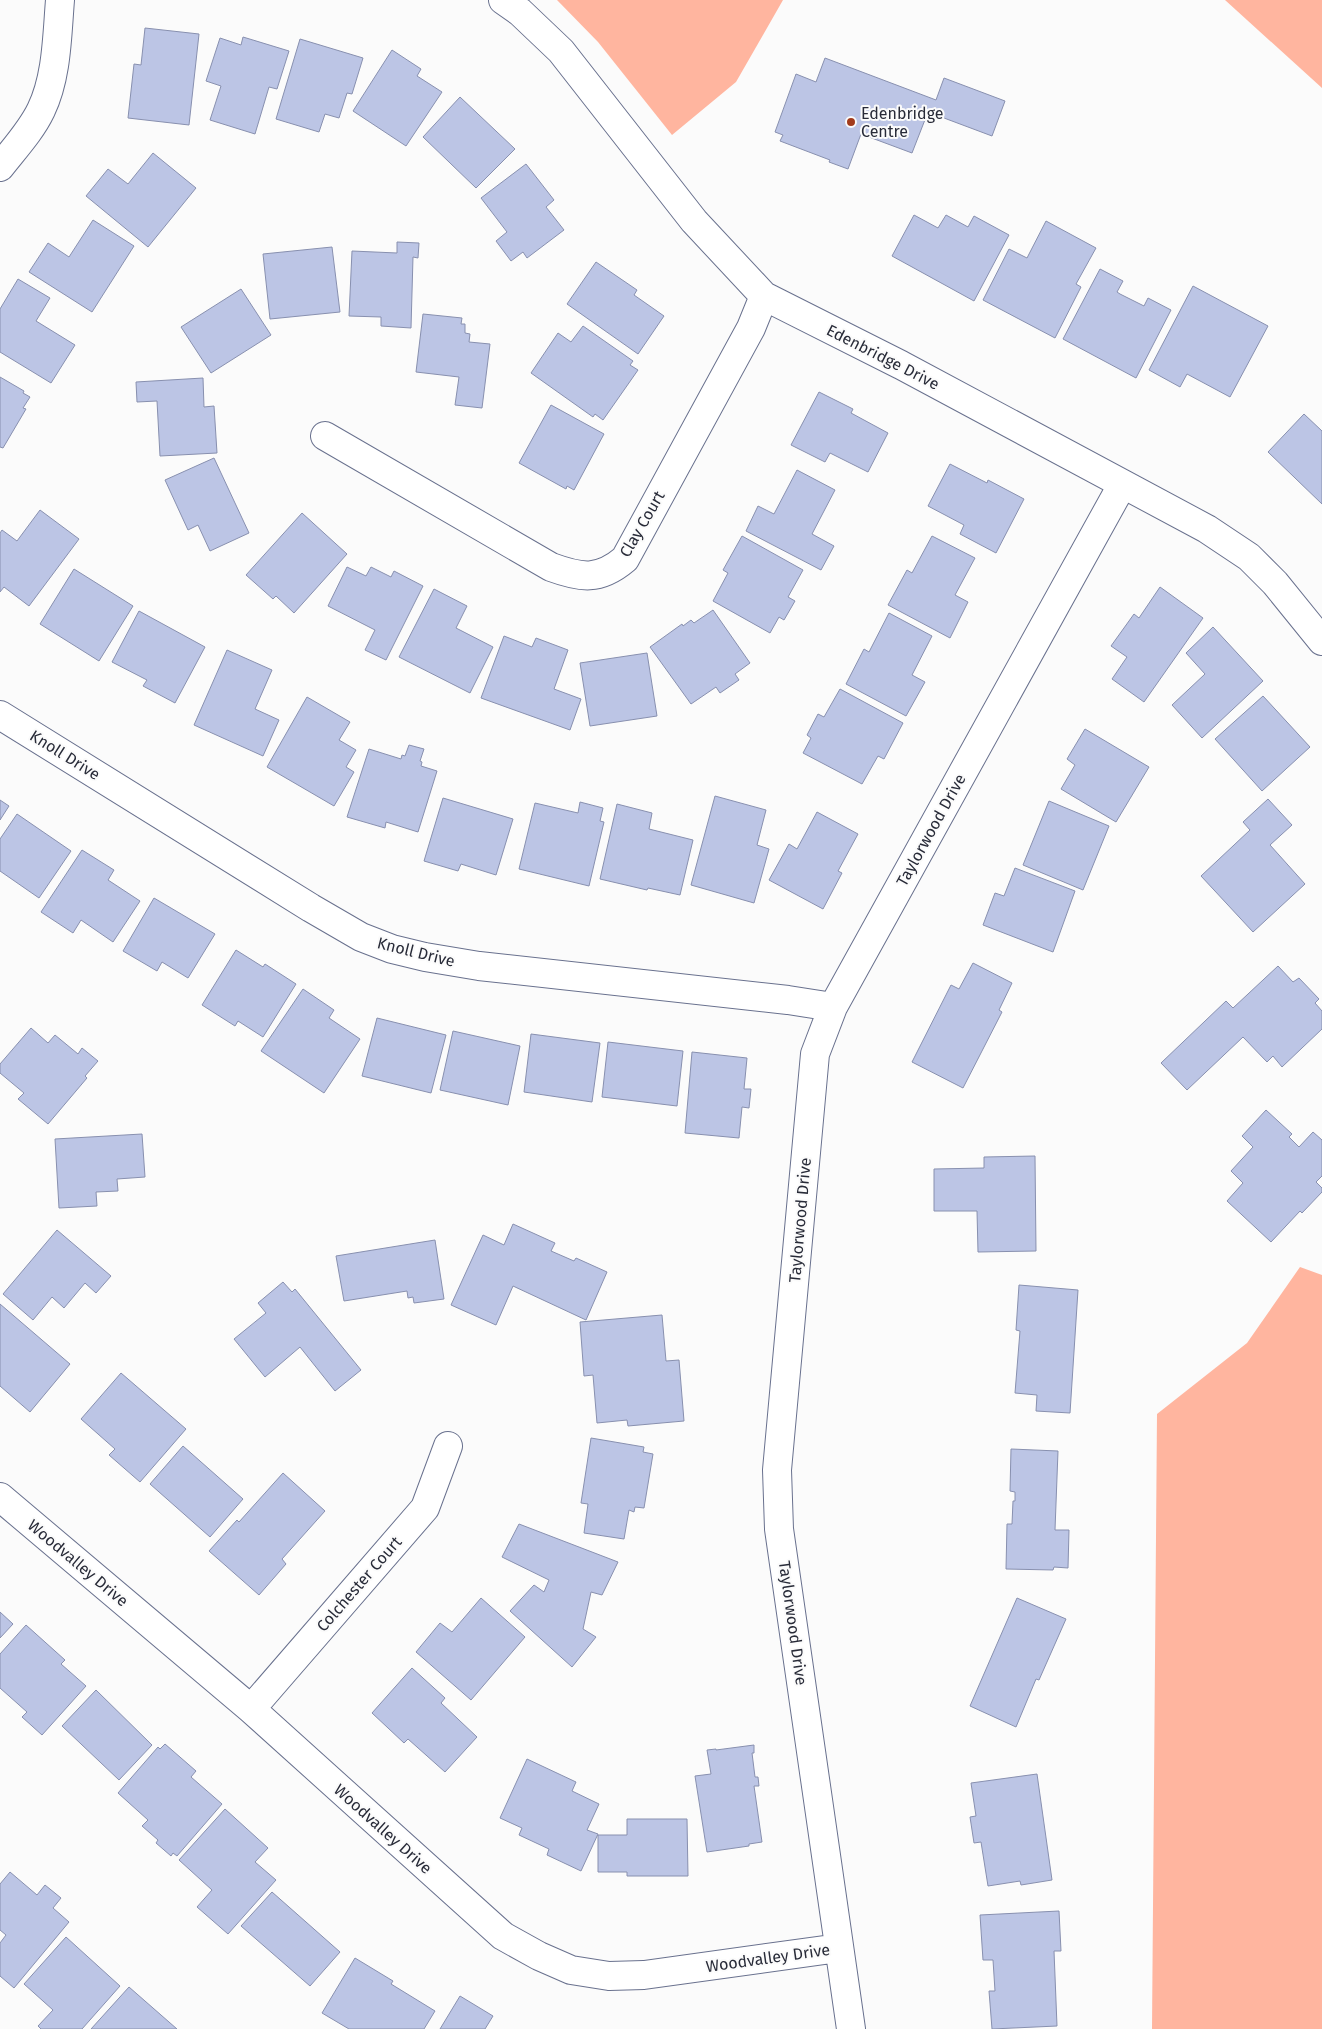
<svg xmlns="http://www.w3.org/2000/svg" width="1322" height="2029" font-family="'Fira Sans',sans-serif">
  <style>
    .green { fill: #ffb59f }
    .building { fill: #bcc5e5; stroke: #8890af }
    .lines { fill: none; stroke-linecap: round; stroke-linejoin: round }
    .minor-casing { stroke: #69718e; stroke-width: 30 }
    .minor { stroke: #fff; stroke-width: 28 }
    .poi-dot { fill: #a23b1b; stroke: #fbfbfb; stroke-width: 2 }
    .labels { text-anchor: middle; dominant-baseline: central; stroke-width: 4; stroke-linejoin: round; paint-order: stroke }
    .poi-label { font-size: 16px; fill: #282b38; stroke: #fbfbfb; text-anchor: start }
    .street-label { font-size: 16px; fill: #282b38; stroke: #fbfbfb }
  </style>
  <rect width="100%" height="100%" fill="#fbfbfb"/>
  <path class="green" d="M557,0H783L736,82L672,135L598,42Z
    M1225,0H1322V88Z
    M1300,1267L1322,1275V2029H1152L1157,1414L1247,1343Z"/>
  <path class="building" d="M145,28L199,34L189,125L128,118L134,64L141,65Z
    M243,37L289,51L277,89L269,87L255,134L210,120L221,86L206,81L220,38L241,45Z
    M300,39L363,58L352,94L347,93L339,118L325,114L319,132L276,119Z
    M392,50L421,69L417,76L442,92L406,146L353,111Z
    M825,58L936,100L944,78L1005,101L992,136L928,112L912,153L861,134L848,169L829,162L830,160L780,141L783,135L775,132L796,74L816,82Z
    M460,97L515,149L476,188L423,137Z
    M153,153L196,188L148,247L86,196L108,169L128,184Z
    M526,164L554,200L546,207L564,230L527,258L523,252L511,261L496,241L507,232L481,198Z
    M914,215L938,228L946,215L968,227L974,216L1009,235L974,301L892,256Z
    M93,220L134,246L92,312L29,272L48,243L69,257Z
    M1046,221L1096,248L1076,284L1081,287L1055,338L983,300L1009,249L1027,258Z
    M397,242L419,243L418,258L413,257L411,328L381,326V317L349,316L352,251L397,253Z
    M332,247L340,312L270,319L263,254Z
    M596,262L637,290L634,295L664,316L638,354L567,304Z
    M1100,269L1123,281L1117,292L1120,294L1144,306L1148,298L1171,310L1136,378L1063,339Z
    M18,279L50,298L36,321L75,345L51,383L0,352V309Z
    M1193,286L1268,326L1230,397L1187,374L1180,387L1149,370Z
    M241,289L271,335L211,373L181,327Z
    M423,314L462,318L461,324H465V333L470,334L469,342L490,344L482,408L455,405L459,377L416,372Z
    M583,326L633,361L630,365L638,370L603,420L595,414L593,417L531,373L558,333L571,342Z
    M0,377L24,391L23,393L30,397L23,408L26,409L3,448L0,447Z
    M203,378L204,407L214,406L217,453L160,456L157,401L137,402L136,382Z
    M819,392L853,409L851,413L888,433L868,472L830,453L825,462L791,445Z
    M551,405L604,434L574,490L567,486L566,489L519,463Z
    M1304,414L1322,431V504L1268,452Z
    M214,458L249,533L210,551L198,525L188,530L165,480Z
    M950,464L987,483L988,480L1024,499L996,553L960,534L964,525L928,506Z
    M797,470L835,490L812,534L834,546L821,570L746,531L758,506L774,514Z
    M40,510L79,539L29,606L4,587L0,592V533L2,530L17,541Z
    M302,513L347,554L294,613L276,596L273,599L246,575Z
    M742,536L803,570L788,597L795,601L784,620L779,617L770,633L713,601L728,573L723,570Z
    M932,536L975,558L955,595L968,602L950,638L888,605L907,570L912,573Z
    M347,567L366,576L371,567L391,577L394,571L423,586L386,660L365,650L375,630L328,606Z
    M74,569L133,606L99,661L40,624Z
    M1160,587L1203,618L1144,702L1112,679L1127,657L1111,646L1134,614L1139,618Z
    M434,589L467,606L456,628L493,647L470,693L399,657Z
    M713,610L750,663L735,674L739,680L720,693L716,687L691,704L650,647L682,624L683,626L691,620L694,623Z
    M139,611L205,647L175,703L143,686L147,680L112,662Z
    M889,613L932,636L912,675L925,682L906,716L846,684L864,649L869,652Z
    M1213,627L1263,681L1202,738L1172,705L1205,674L1186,653Z
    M504,636L532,647L536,638L568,650L554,689L581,699L570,730L481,698Z
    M227,650L272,670L255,709L279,720L263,756L194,725Z
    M647,653L657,716L590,726L580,663Z
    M840,689L903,723L884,759L878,756L862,784L803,753L811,738L807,735L818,714L824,717Z
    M1263,696L1310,747L1262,791L1215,739Z
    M307,697L350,722L339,740L356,750L346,767L354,772L334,806L267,767Z
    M1085,729L1149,767L1116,822L1061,789L1075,765L1067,759Z
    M409,745L424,749L420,761L422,762L421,766L437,771L418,832L386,822L385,828L347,817L369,749L401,759L402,755L405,756Z
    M715,796L766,810L757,845L769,849L754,903L691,885Z
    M443,798L513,819L496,875L461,864L458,871L424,861Z
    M1268,799L1292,825L1270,845L1305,884L1253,932L1201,876L1250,830L1243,822Z
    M0,800L9,806L0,820Z
    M1049,801L1109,826L1083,890L1023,865Z
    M580,802L603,808L600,821L604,822L589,886L519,869L535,803L578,813Z
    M617,804L652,813L649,829L693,840L680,895L648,888L647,890L600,879Z
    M817,812L858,834L838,871L842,873L823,909L769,880L789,844L797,849Z
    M17,814L71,851L39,898L0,871V839Z
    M82,850L114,870L108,880L140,901L113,942L81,920L73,933L41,912Z
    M1015,868L1075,891L1053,952L983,925L995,893L1004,896Z
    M154,898L215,934L188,978L162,962L157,971L123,951Z
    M236,950L263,967L265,964L296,984L263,1037L238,1021L235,1026L202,1005Z
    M973,963L1012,983L999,1010L1002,1012L963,1088L912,1062L951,985L959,989Z
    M1278,966L1293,982L1299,978L1319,999L1315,1003L1322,1011V1029L1282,1067L1273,1056L1267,1062L1243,1037L1187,1090L1161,1063L1226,1001L1233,1008Z
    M303,989L334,1010L329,1018L360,1039L324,1093L261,1051Z
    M377,1018L446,1035L431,1093L362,1076Z
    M31,1028L48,1043L55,1035L78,1054L82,1048L98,1061L85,1076L87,1078L48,1124L18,1099L24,1093L0,1073V1064Z
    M453,1031L520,1046L508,1105L440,1090Z
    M531,1034L600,1043L592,1102L524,1092Z
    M608,1042L683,1051L677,1106L602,1097Z
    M692,1052L747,1058L744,1089H751L749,1108L742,1107L739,1138L685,1133Z
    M1266,1110L1292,1134L1289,1137L1299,1147L1313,1132L1322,1140V1176L1316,1182L1322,1188V1192L1302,1213L1300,1211L1271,1242L1227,1201L1243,1183L1231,1171L1253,1147L1242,1136Z
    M142,1134L145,1177L117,1179L118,1191L96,1192L97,1206L59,1208L55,1139Z
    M1035,1156L1036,1251L978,1252L977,1211H934V1169L984,1168V1157Z
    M513,1224L555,1243L551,1251L574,1261L576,1258L607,1272L586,1320L513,1286L496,1325L451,1305L483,1235L504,1245Z
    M57,1230L111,1276L96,1293L85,1283L64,1308L52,1297L33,1320L3,1294Z
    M435,1240L444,1299L414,1303L413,1297L408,1298L407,1291L344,1301L336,1256Z
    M283,1282L292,1292L295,1289L361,1370L335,1391L300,1347L265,1377L234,1339L266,1313L258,1303Z
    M1019,1285L1078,1290L1070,1413L1036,1411L1037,1395L1015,1393L1020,1331L1016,1330Z
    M0,1304L70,1364L30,1412L0,1386Z
    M662,1315L666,1361L679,1360L684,1421L628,1426L627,1420L597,1423L593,1375L584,1376L580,1322Z
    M121,1373L186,1429L140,1482L109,1455L115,1449L81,1419Z
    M591,1438L644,1447L643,1452L653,1454L644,1508L635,1507L634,1512L629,1510L624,1539L584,1533L588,1504L581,1503Z
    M183,1446L243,1499L210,1537L150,1484Z
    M1011,1449L1058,1451L1055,1530H1069L1068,1568L1054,1567L1053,1570L1006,1569L1007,1524H1012L1013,1501H1015V1492L1010,1491Z
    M283,1473L325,1511L282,1559L286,1564L259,1595L209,1551L237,1520L239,1522Z
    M519,1524L618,1562L602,1595L591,1592L583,1629L596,1637L572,1667L510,1611L534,1585L544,1592L549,1580L502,1557Z
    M481,1598L525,1637L471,1700L416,1652L440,1623L452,1632Z
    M1017,1598L1066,1619L1039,1680L1036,1679L1016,1727L970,1706Z
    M0,1612L13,1624L0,1638Z
    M26,1625L65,1660L61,1664L86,1686L42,1735L22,1717L27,1712L0,1688V1654Z
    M412,1668L445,1698L441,1703L477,1737L445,1772L408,1739L404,1743L372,1713Z
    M96,1690L152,1745L119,1780L62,1726Z
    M165,1744L196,1771L191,1777L222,1804L177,1856L173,1853L171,1856L156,1843L158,1840L142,1826L148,1820L118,1793L158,1747L160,1749Z
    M754,1745V1753H752L755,1777H758L759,1786H754L762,1842L749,1844V1846L707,1852L695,1776L711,1774L707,1750L716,1749V1750Z
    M527,1759L576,1782L572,1791L599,1804L587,1830L598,1834L581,1871L547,1855L549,1849L519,1835L522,1828L500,1818Z
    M1037,1774L1052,1880L1021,1885L1020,1881L988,1886L981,1842L974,1843L970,1817L976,1816L971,1783Z
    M225,1809L268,1848L255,1862L276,1880L228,1934L197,1907L212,1890L179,1860Z
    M627,1819H687L688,1876H627V1872H598V1835H627Z
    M10,1872L37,1895L45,1885L61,1898L53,1908L69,1922L14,1988L0,1976V1943L6,1935L0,1930V1884Z
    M272,1892L340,1952L310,1986L241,1926Z
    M1059,1911L1061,1951H1054L1057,2026L992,2029L989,1991H995L993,1960H983L980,1915Z
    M66,1937L120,1986L82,2029H41L38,2026L53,2010L24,1984Z
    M355,1958L393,1981L391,1984L435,2011L424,2029H349L322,2013Z
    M129,1987L177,2029H91Z
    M460,1996L493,2016L485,2029H440Z"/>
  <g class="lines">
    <g class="minor-casing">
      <path id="minor" d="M503,0L520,12L561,51L694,221L764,296L901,365L1207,529L1249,557L1275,583L1322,641
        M0,167C14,149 31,131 41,110C57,77 57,36 60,0
        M325,436L551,567C581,578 599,581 625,559L751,328L764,296
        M0,715L311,908L361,937L392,949L425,957L479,966L788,1000L833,1007
        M0,1497L251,1709L503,1936L539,1956L571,1970L609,1976L644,1975L839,1948
        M251,1709L425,1508L448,1446
        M851,2029L779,1529L777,1470L815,1054L833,1007L1122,485"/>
    </g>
    <use href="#minor" class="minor"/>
  </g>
  <circle class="poi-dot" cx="851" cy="122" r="5"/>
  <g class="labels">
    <g class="poi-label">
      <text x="861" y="113">Edenbridge<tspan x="861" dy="18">Centre</tspan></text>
    </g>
    <g class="street-label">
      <text transform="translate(883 357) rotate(27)">Edenbridge Drive</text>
      <text transform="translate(642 524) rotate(-60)">Clay Court</text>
      <text transform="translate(65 755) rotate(32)">Knoll Drive</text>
      <text transform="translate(931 830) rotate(-61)">Taylorwood Drive</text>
      <text transform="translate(416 952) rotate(14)">Knoll Drive</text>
      <text transform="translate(800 1220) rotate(-85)">Taylorwood Drive</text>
      <text transform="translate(78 1563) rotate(40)">Woodvalley Drive</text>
      <text transform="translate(359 1584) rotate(-49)">Colchester Court</text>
      <text transform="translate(793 1623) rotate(82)">Taylorwood Drive</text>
      <text transform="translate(383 1829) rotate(42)">Woodvalley Drive</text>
      <text transform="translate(768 1958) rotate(-8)">Woodvalley Drive</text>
    </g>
  </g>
</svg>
